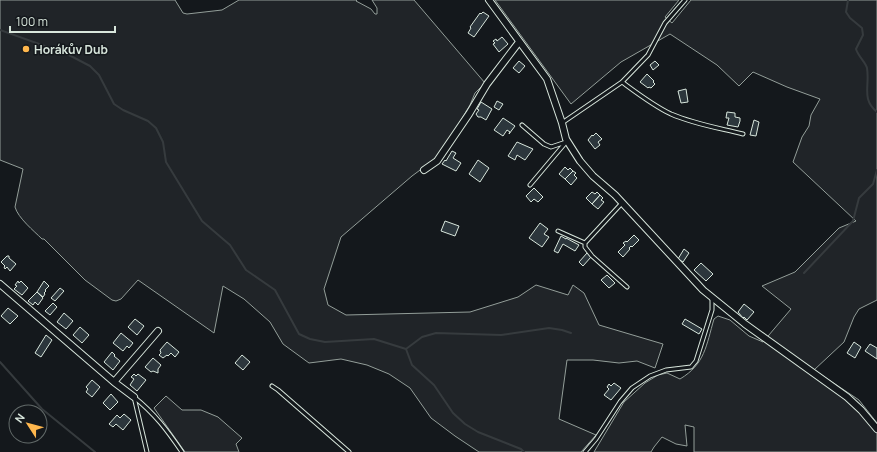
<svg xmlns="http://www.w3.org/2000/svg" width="877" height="452" font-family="Manrope,sans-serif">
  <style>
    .green { fill: #202428; stroke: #939e99 }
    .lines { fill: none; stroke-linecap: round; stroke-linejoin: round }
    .stream { stroke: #363b3e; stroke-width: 2 }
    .building { fill: #2c363c; stroke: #d8e6dc }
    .service-casing { stroke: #d8e6dc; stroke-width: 5 }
    .minor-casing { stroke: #d8e6dc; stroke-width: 8 }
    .service { stroke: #14181c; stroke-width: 3 }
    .minor { stroke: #14181c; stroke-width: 6 }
    .poi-dot { fill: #ffb74d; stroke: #14181c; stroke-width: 1.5 }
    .labels { text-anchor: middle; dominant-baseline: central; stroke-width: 3; stroke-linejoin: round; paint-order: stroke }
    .poi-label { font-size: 12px; font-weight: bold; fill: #d8e6dc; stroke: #14181c; text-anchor: start }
  </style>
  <rect width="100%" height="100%" fill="#14181c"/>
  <path class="green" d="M0,0H175L183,13L187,14L222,10L239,0H357L356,1L371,9L375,14H377V8L372,0H414L485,83L475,93L470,105L452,135L435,159L412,176L341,237L324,289L328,305L346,315L470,312L518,297L536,285L568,295L573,285L584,293L599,325L663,344L655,368L637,361L619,363L593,360H567L559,419L596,435L581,452H479L455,436L431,418L410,388L389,374L367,365L341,359L309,363L283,344L270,322L244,299L223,286L214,333L138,280L121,299L116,301L112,300L85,280L44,239H42C34,231 18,218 15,207L23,169L0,160Z
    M495,0H679L665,17L672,23L691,0H877V300L859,309L854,317L844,342L814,370L859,400L877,423V452H694V427L685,425L687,446L676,444L662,437L654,447L651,452H594L624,402L645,383L658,375L667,373L680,379C705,364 706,346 714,319L718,316L730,320L749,336L763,342L791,309L762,286L795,272L839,228L856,221L793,162L802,137L809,126L811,115L820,99L787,87L753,72L739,86L717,65L670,34L621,62L571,104Z
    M166,396L182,410H201L218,417L242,438L236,444L239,452H185L154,408Z"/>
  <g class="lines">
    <path class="stream" d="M848,0L846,12L850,18L862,28L863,35L856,49C858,56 866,63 867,68C870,86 861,99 877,112
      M0,30L67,54L90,66L99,75L114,104L123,110L148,121L156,128L163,142L166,162L202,221L230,245L246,270L275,290L299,334L310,339L325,342L374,339L406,349L422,337L436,333L501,335L549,328L562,330L571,333
      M804,273L853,221L859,198L873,184L877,170
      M406,349L412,365L434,385L453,413L465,424L478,432L521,449L524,452
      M0,362L42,409L95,452"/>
  </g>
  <path class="building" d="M483,12L489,16L474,37L468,33L471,28L470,27L480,13L481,14Z
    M502,37L508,44L499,52L493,44L495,43L493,41L496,39L497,41Z
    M519,61L525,66L519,73L513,68Z
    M655,61L659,65L653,70L650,65Z
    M647,74L654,81L653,82L655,84L651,88L649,87L648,88L640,82Z
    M686,89L688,102L681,103L678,91Z
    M497,101L503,104L499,110L494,107Z
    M481,102L492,109L486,120L481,117H478L476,114L479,110L477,109Z
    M727,112L735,113V117L740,118V121L738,127L727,125L729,118H726Z
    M503,118L515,126L509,134L510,132L507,130L503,136L494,130Z
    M754,120L759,122L756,136L750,135Z
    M596,133L602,139L598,142L600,145L595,149L588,140L592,135L593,136Z
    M517,142L533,149L525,160L517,155L515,160L508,156Z
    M452,151L456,153L453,158L461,163L456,171L442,164L445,160L446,161Z
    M478,160L489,168L480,182L469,174Z
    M565,167L568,170L570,168L573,171L565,179L559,174Z
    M573,171L576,173L574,175L577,178L571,185L565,179Z
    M534,188L543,197L538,202L534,199L531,202L526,196Z
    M592,192L595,194L597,192L600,195L592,204L586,198Z
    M600,195L603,198L601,200L604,202L598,209L592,204Z
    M445,221L459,226L455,236L441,231Z
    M540,223L548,229L544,234L549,237L542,247L529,238Z
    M634,235L639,240L632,247L631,246L629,248L630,249L623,257L618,252L625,245L623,243L626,241L627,242Z
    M561,236L566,239V238L579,245L575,251L563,244L558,253L554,251Z
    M684,249L689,253L683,262L678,259Z
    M587,253L591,257L583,266L579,262Z
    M7,256H9V258L16,264L10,271L7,267L5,269L4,267L5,266L1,262Z
    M701,263L713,274L706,281L694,270Z
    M607,275L615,283L609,288L601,280Z
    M18,281L19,283L21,281L28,288L22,295L14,289L17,286L15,285Z
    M44,281L49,286L45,290L46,291L44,293L45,294L43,297L37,292Z
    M60,288L64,291L55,301L51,298Z
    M37,292L43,298L38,305L35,302L33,305L28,301Z
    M53,303L57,307L50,315L45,311Z
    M744,304L754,312L747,320L744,317L743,318L738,312Z
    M8,308L18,316L10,324L1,316Z
    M64,313L73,321L66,329L57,322Z
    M135,319L144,326L137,335L128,327Z
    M685,319L702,329L699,334L682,324Z
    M80,327L89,335L82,343L73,335Z
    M121,333L133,343L129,348L127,346L123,351L113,343Z
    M46,335L52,340L41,357L35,353Z
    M167,342L179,352L175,357L171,353L168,356L167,355L163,358L159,355L161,353L160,350Z
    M854,342L861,347L855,358L847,353Z
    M870,344L877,348V359L865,351Z
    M112,352L115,355L114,356L120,361L113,370L104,362Z
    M242,355L250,362L243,370L235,363Z
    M153,358L161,365L158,369V373L153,371L151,372L145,367Z
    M134,374L136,376L138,374L146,380L137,391L130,385L134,379L131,377Z
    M92,380L100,387L92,397L86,392L88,389L86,387Z
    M614,383L621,388L611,400L604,395L609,389L607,387L609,384L611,386Z
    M111,394L118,402L110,410L103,403Z
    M124,414L131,420L123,430L116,424L113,427L109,424L117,415L120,418Z"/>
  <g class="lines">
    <g class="service-casing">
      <path id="service" d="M622,82C637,93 654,106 671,114C694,124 719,128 743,134
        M562,123L622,82L648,55L665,23L685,0
        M522,125L544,144L551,147L566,142
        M530,185L567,141
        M622,203L585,243V247L592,256L627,287
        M558,231L585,243
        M272,386L278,390L349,452
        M134,397C155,414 167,430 182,452
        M134,397L147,452
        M585,452L596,439L620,402L632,388L650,376L666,370L691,367L696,361L712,310V298"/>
    </g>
    <g class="minor-casing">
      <path id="minor" d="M489,0L547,79L562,123L566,139L580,161L593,176L615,195L703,290L745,324L847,397L861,410L877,429
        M424,170L437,161L469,114L487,84L519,42
        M0,284L114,382L134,397
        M114,382L158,331"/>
    </g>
    <use href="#service" class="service"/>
    <use href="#minor" class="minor"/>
  </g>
  <circle class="poi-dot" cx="26" cy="49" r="4"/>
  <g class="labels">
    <g class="poi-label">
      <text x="34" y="49">Horákův Dub</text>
    </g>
  </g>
  <g transform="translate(28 424) rotate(306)"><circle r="19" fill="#14181c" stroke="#626a69"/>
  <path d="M0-3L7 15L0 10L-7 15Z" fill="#ffb74d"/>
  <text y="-6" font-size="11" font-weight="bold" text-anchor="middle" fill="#d8e6dc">N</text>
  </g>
  <path d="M10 26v6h105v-6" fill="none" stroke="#d8e6dc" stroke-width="2"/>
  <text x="16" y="26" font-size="12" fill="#d8e6dc" stroke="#14181c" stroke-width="3" paint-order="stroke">100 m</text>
</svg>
